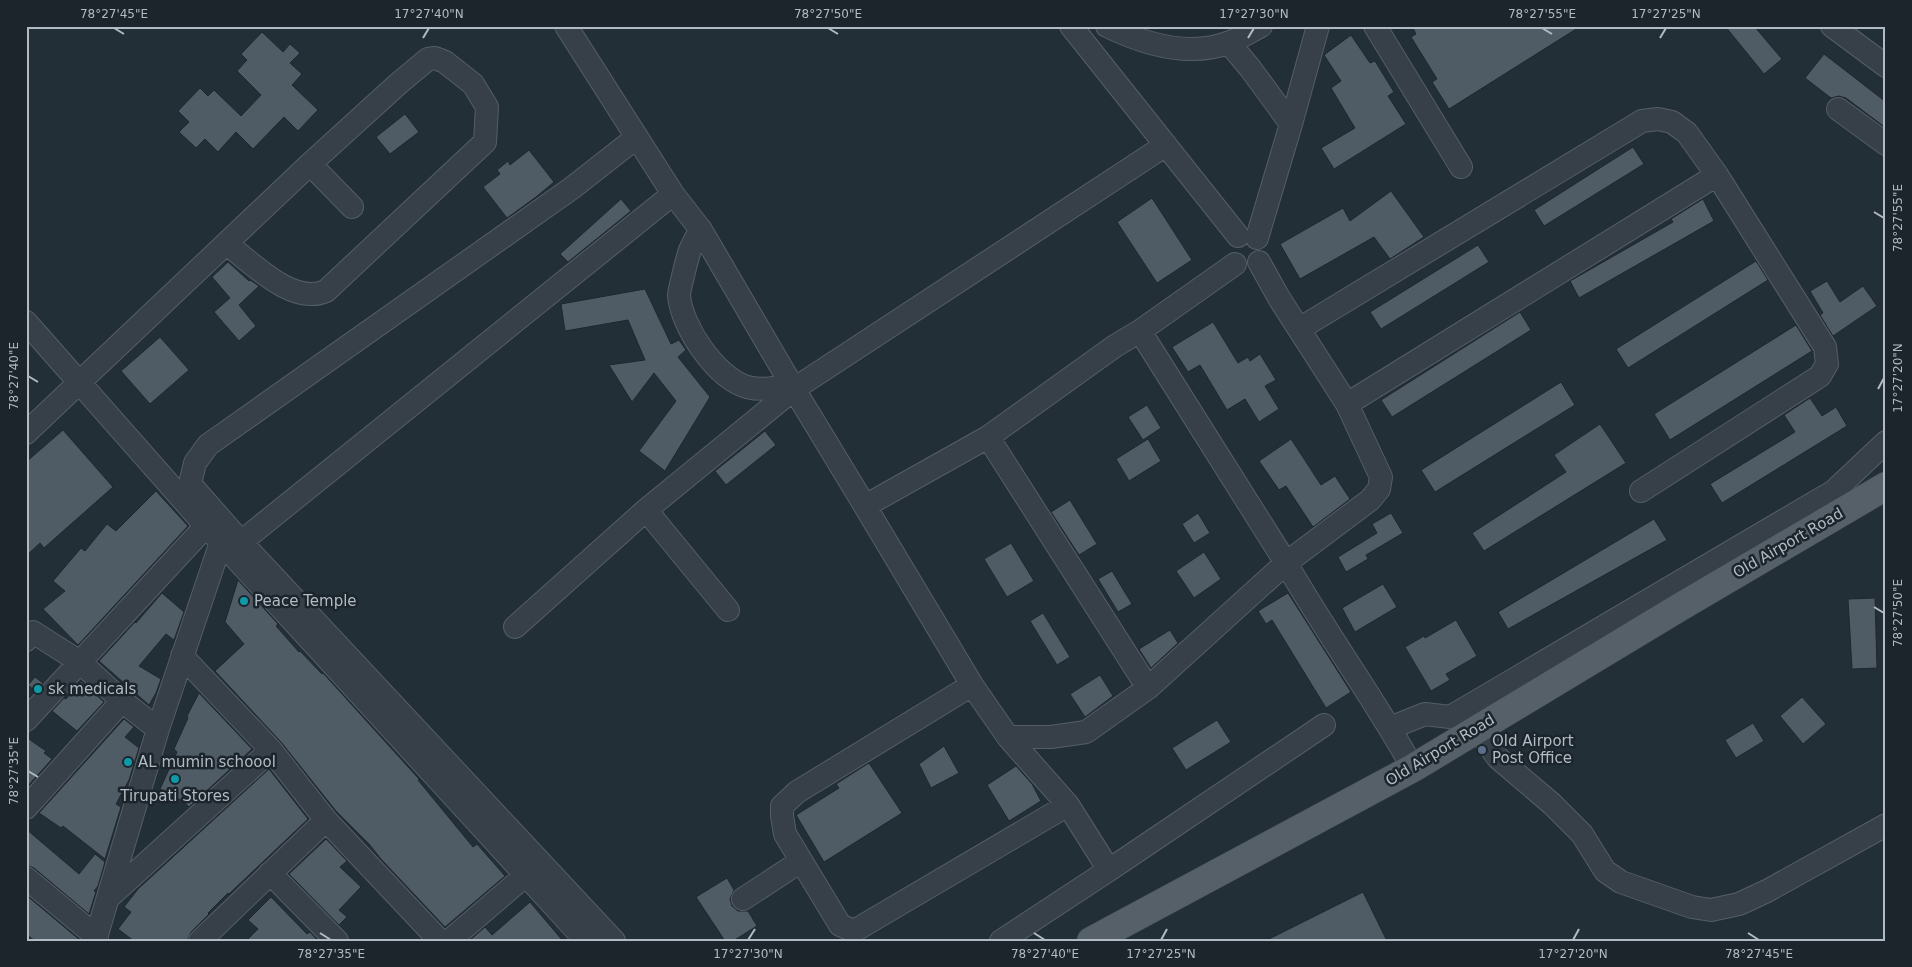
<svg xmlns="http://www.w3.org/2000/svg" width="1912" height="967" font-family="'DejaVu Sans',sans-serif">
  <style>
    .building { fill: #4f5c66; stroke: #1e272f }
    .lines { fill: none; stroke-linecap: round; stroke-linejoin: round }
    .minor-casing { stroke: #555e66; stroke-width: 24 }
    .major-casing { stroke: #434c54; stroke-width: 29 }
    .minor { stroke: #374048; stroke-width: 22 }
    .major { stroke: #556068; stroke-width: 28 }
    .ticks { fill: none; stroke: #b2bbc4; stroke-width: 2 }
    .culture-dot { fill: #0f9aa8; stroke: #1c252c; stroke-width: 2 }
    .service-dot { fill: #5c6f8a; stroke: #1c252c; stroke-width: 2 }
    .labels { text-anchor: middle; dominant-baseline: central; stroke-width: 5; stroke-linejoin: round; paint-order: stroke }
    .street-label { font-size: 15px; fill: #b2bbc4; stroke: #1c252c }
    .poi-label { font-size: 15px; fill: #b2bbc4; stroke: #1c252c; text-anchor: start }
    .neatline { fill: none; stroke: #b2bbc4; stroke-width: 2 }
    .ticks-label { font-size: 12px; text-anchor: middle; fill: #b2bbc4 }
  </style>
  <rect width="100%" height="100%" fill="#232f37"/>
  <path class="building" d="M1412,26H1581L1449,109L1432,82L1437,79L1411,37L1416,34Z
    M1725,26H1754L1782,59L1764,74Z
    M262,32L283,52L290,44L300,53L290,63L302,74L292,85L318,110L298,131L284,117L253,149L236,132L218,152L205,139L196,148L179,132L189,122L178,111L200,88L208,96L214,90L241,116L261,95L237,71L247,60L241,54Z
    M1351,35L1370,63L1375,61L1394,92L1388,96L1406,124L1334,169L1321,148L1355,128L1331,88L1341,81L1324,55Z
    M1824,54L1886,102V128L1846,98L1839,96L1831,98L1805,78Z
    M405,114L419,132L390,154L376,137Z
    M1633,147L1644,164L1544,226L1534,210Z
    M529,150L554,182L536,197L507,218L483,187L500,174L497,170L508,161L510,165Z
    M1391,191L1424,237L1390,259L1374,237L1300,279L1280,244L1343,208L1350,221Z
    M1152,198L1192,260L1157,283L1117,222Z
    M621,199L631,211L568,262L560,254Z
    M1703,199L1714,221L1579,298L1570,281L1673,222L1671,219Z
    M1478,245L1489,262L1381,329L1370,312Z
    M1756,261L1768,280L1628,368L1616,349Z
    M228,262L249,281L250,280L259,286L239,305L256,326L239,341L214,312L230,298L212,277Z
    M1827,281L1840,302L1863,286L1877,306L1833,336L1820,315L1823,313L1810,291Z
    M645,289L671,344L679,340L686,350L678,357L710,397L665,471L639,451L676,401L654,373L632,402L609,365L645,360L628,320L565,331L561,304Z
    M1520,312L1531,330L1392,417L1381,400Z
    M1213,322L1238,363L1248,357L1250,361L1260,354L1276,380L1265,386L1279,409L1259,422L1245,399L1227,410L1200,365L1188,372L1172,347Z
    M1796,325L1812,351L1670,440L1654,414Z
    M160,337L189,370L150,404L121,371Z
    M1561,382L1575,405L1435,492L1421,470Z
    M1810,398L1822,416L1836,407L1847,426L1722,503L1710,484L1795,432L1784,415Z
    M1147,405L1161,428L1143,440L1128,417Z
    M1600,424L1626,463L1484,551L1472,533L1566,472L1554,455Z
    M63,430L113,487L44,548L40,543L26,556V462Z
    M765,431L776,445L726,485L715,471Z
    M1148,439L1161,461L1129,481L1116,459Z
    M1291,439L1321,485L1335,476L1350,499L1313,527L1286,486L1279,490L1259,461Z
    M156,491L188,526L78,645L43,609L65,591L53,581L81,548L85,551L107,524L116,531Z
    M1070,500L1097,544L1079,555L1051,512Z
    M1198,513L1210,533L1194,543L1182,524Z
    M1391,513L1403,533L1366,555L1368,559L1346,572L1338,557L1377,533L1372,524Z
    M1654,519L1667,540L1508,629L1498,612Z
    M1011,543L1034,581L1007,597L984,559Z
    M1204,552L1221,579L1194,598L1176,571Z
    M1112,571L1132,604L1118,612L1098,579Z
    M238,580L278,624L276,626L299,652L300,651L322,674L323,673L419,779L418,780L473,847L477,844L505,876L445,927L381,859L369,844L336,811L281,742L215,671L244,644L225,622Z
    M1383,584L1397,607L1355,632L1342,608Z
    M162,593L184,612L174,640L166,634L139,666L161,679L156,693L149,705L99,661L135,622L136,623Z
    M1288,593L1351,692L1326,708L1272,620L1266,624L1258,611Z
    M1875,598L1877,668L1852,669L1848,599Z
    M1043,613L1070,657L1057,665L1030,621Z
    M1456,620L1477,656L1446,674L1450,680L1431,691L1405,647L1424,636L1425,638Z
    M1170,630L1178,643L1151,668L1139,649Z
    M1100,675L1113,696L1085,717L1070,694Z
    M35,677L43,683L35,691L28,685Z
    M81,681L104,702L77,731L52,711L64,698L66,699Z
    M199,693L252,749L189,807L184,802L160,789L177,752L174,749L188,718L187,716Z
    M1802,697L1826,724L1803,744L1780,716Z
    M124,719L134,727L125,737L139,748L129,780L116,804L121,807L105,859L63,826L61,828L39,813Z
    M1217,720L1231,742L1186,770L1172,748Z
    M1753,723L1764,741L1736,758L1725,740Z
    M26,737L46,751L44,753L52,759L26,788Z
    M944,746L959,773L931,788L919,764Z
    M869,763L902,813L824,862L796,815L839,788L836,784Z
    M1016,766L1032,784L1041,801L1009,821L987,785Z
    M269,769L308,819L229,894L228,893L208,913L209,914L191,932L187,941H134L118,929L131,912L124,907L138,889Z
    M26,829L79,874L95,854L105,862L98,886L94,891L96,892L89,914L34,868L26,865Z
    M326,839L347,861L340,867L361,887L339,910L347,917L339,925L289,874Z
    M727,878L734,890L730,899L732,906L738,911H748L757,926L733,941H725L696,897Z
    M1363,892L1387,941H1265Z
    M26,895L81,941H35L26,934Z
    M271,897L307,934L310,932L318,941H246L258,929L248,920Z
    M530,902L563,941H469L485,927L492,935Z"/>
  <g class="lines">
    <g class="minor-casing">
      <path id="minor" d="M566,26L673,194L701,230L794,389L865,506
        M1071,26L1238,236
        M1107,26C1144,44 1190,58 1230,42C1241,38 1251,31 1261,26
        M1375,26L1461,167
        M1832,26L1886,66
        M1229,43L1250,68L1291,124L1257,238
        M1838,109L1886,144
        M1291,124L1318,26
        M310,164L352,207
        M701,230C697,236 693,243 690,250C688,255 679,291 679,295C681,326 716,378 747,387C763,391 776,388 792,384
        M1259,262L1279,298L1347,404L1381,477L1379,489L1370,500L1286,563C1326,633 1374,698 1413,768
        M26,322L206,526L586,941
        M1299,329L1642,121L1658,119L1672,122L1687,133L1717,175L1825,347L1827,364L1820,376L1641,491
        M1140,331L1286,563L1148,688L1086,732L1051,737H1008L972,685L865,506L988,437L1115,346L1140,331L1235,264
        M1347,404L1717,175
        M26,433L310,164L398,84L428,59L435,58L445,62L473,84L487,107L485,142L326,291C293,306 252,263 227,244
        M988,437L1148,688
        M646,510L728,610
        M241,542L673,194
        M515,627L646,510L794,389L1166,145
        M26,640L33,632L80,662L26,720
        M972,685L797,792L782,806V816L785,834L840,925L854,931L1068,805
        M1390,728L1425,714L1450,717L1479,700L1834,491L1886,442
        M1478,728L1487,743L1498,758L1552,804L1582,834L1605,871L1621,882L1692,907L1711,910L1739,904L1767,891L1886,825
        M158,729L122,701L80,662L206,526
        M271,750L326,820L440,941
        M26,808L122,701
        M1109,870L1324,725
        M270,873L337,941
        M26,878L97,937
        M109,897L271,750L182,656
        M743,899L801,861
        M95,941L158,729L221,542
        M200,941L326,820
        M449,941L526,875
        M614,941L241,542L190,484L195,463L208,445L572,188L637,137
        M1001,941L1109,870L1068,805L1008,737"/>
    </g>
    <g class="major-casing">
      <path id="major" d="M1091,941L1413,768L1680,607L1886,486"/>
    </g>
    <use href="#minor" class="minor"/>
    <use href="#major" class="major"/>
  </g>
  <path class="ticks" d="M114,28L124,34M828,28L838,34M1542,28L1552,34M423,38L429,28M1248,38L1254,28M1660,38L1666,28M1874,212L1884,218M28,376L38,382M1878,389L1884,378M1874,607L1884,613M28,771L38,777M320,933L331,940M1034,933L1045,940M1748,933L1759,940M748,940L755,929M1161,940L1167,929M1573,940L1579,929"/>
  <g class="culture-dot">
    <circle cx="244" cy="601" r="5"/>
    <circle cx="38" cy="689" r="5"/>
    <circle cx="128" cy="762" r="5"/>
    <circle cx="175" cy="779" r="5"/>
  </g>
  <circle class="service-dot" cx="1482" cy="750" r="5"/>
  <g class="labels">
    <g class="street-label">
      <text transform="translate(1788 543) rotate(-30)">Old Airport Road</text>
      <text transform="translate(1440 750) rotate(-31)">Old Airport Road</text>
    </g>
    <g class="poi-label">
      <text x="254" y="601">Peace Temple</text>
      <text x="48" y="689">sk medicals</text>
      <text x="1492" y="741">Old Airport<tspan x="1492" dy="17">Post Office</tspan></text>
      <text x="138" y="762">AL mumin schoool</text>
      <text x="175" y="796" text-anchor="middle">Tirupati Stores</text>
    </g>
  </g>
  <rect width="1912" height="967" fill="none" stroke="#1c252c" stroke-width="55"/>
  <rect x="28" y="28" width="1856" height="912" class="neatline"/>
  <g class="ticks-label">
    <text x="114" y="18">78°27'45"E</text>
    <text x="429" y="18">17°27'40"N</text>
    <text x="828" y="18">78°27'50"E</text>
    <text x="1254" y="18">17°27'30"N</text>
    <text x="1542" y="18">78°27'55"E</text>
    <text x="1666" y="18">17°27'25"N</text>
    <text transform="translate(1898 218) rotate(-90)" y="4">78°27'55"E</text>
    <text transform="translate(14 376) rotate(-90)" y="4">78°27'40"E</text>
    <text transform="translate(1898 378) rotate(-90)" y="4">17°27'20"N</text>
    <text transform="translate(1898 613) rotate(-90)" y="4">78°27'50"E</text>
    <text transform="translate(14 771) rotate(-90)" y="4">78°27'35"E</text>
    <text x="331" y="958">78°27'35"E</text>
    <text x="748" y="958">17°27'30"N</text>
    <text x="1045" y="958">78°27'40"E</text>
    <text x="1161" y="958">17°27'25"N</text>
    <text x="1573" y="958">17°27'20"N</text>
    <text x="1759" y="958">78°27'45"E</text>
  </g>
</svg>
